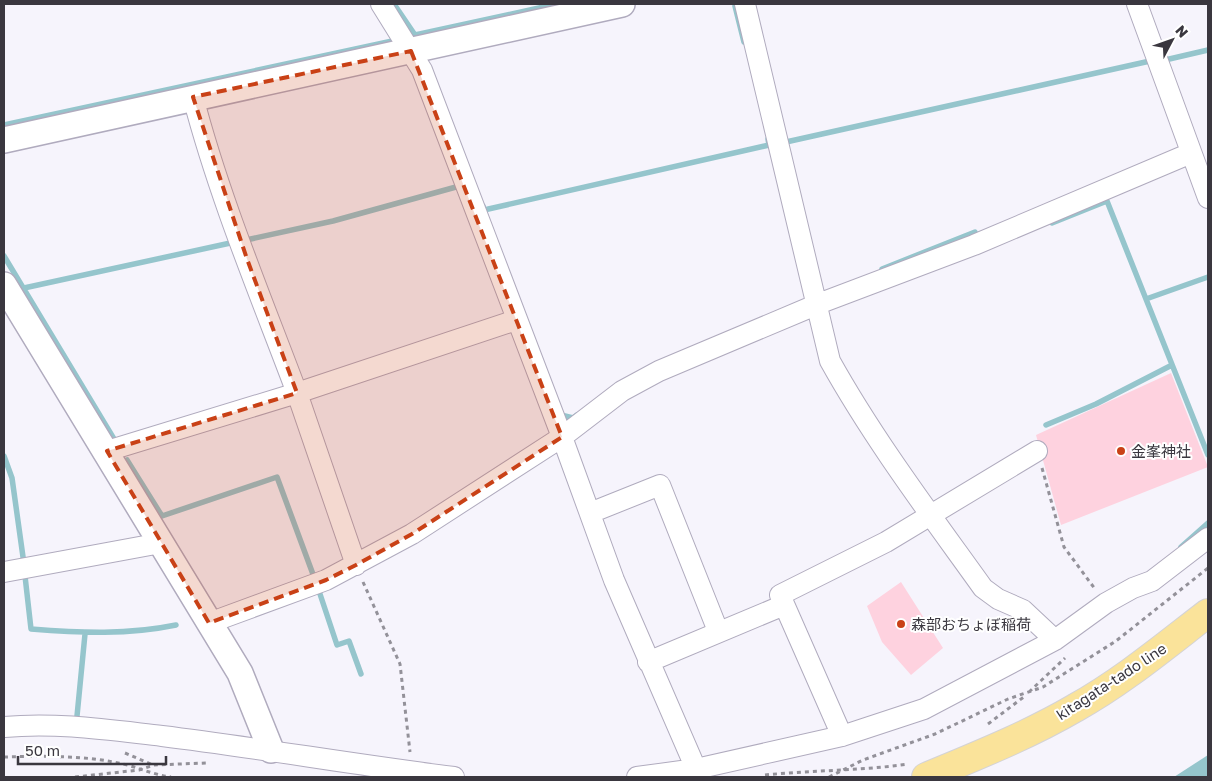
<svg xmlns="http://www.w3.org/2000/svg" width="1212" height="781" font-family="'Golos Text','Noto Sans JP',sans-serif">
  <style>
    .water { fill: #95c5cc }
    .lines { fill: none; stroke-linecap: round; stroke-linejoin: round }
    .stream { stroke: #95c5cc; stroke-width: 5.5 }
    .building { fill: #fed2df }
    .minor-casing { stroke: #b0abbe; stroke-width: 22 }
    .tertiary-casing { stroke: #b0abbe; stroke-width: 28 }
    .primary-casing { stroke: #d4d3d5; stroke-width: 30 }
    .path { stroke: #939199; stroke-width: 3; stroke-dasharray: 4 4; stroke-linecap: butt }
    .minor { stroke: #fff; stroke-width: 20 }
    .tertiary { stroke: #fff; stroke-width: 25 }
    .primary { stroke: #fae39a; stroke-width: 28 }
    .marked { fill: #c94116; fill-opacity: 0.2; stroke: #c94116; stroke-width: 4; stroke-dasharray: 10 6; stroke-linejoin: round }
    .poi-dot { fill: #c94116; stroke: #fff; stroke-width: 2 }
    .labels { text-anchor: middle; dominant-baseline: central; stroke-width: 4; stroke-linejoin: round; paint-order: stroke }
    .poi-label { font-size: 15px; fill: #3a373f; stroke: #fff; text-anchor: start }
    .street-label { font-size: 15px; fill: #3a373f; stroke: #fff }
  </style>
  <rect width="100%" height="100%" fill="#f6f4fc"/>
  <path class="water" d="M1208,755V777H1174Z"/>
  <g class="lines">
    <path class="stream" d="M394,4L415,35L557,4
      M735,6L744,42
      M1165,60L1208,50
      M4,125L397,40
      M786,142L1150,61
      M483,206L484,210L769,145L768,139
      M1052,223L1107,201L1208,455
      M246,240L333,221L456,187
      M4,256L114,439
      M882,269L975,232
      M24,288L235,242
      M1146,299L1208,277
      M560,411L561,415L573,418L577,415
      M1046,425L1096,404L1172,365
      M4,456L12,478L24,564
      M127,460L162,516L277,477L314,577
      M1181,547L1208,523
      M25,576L31,629C81,633 128,635 176,625
      M319,591L337,645L349,641L361,674
      M77,716L85,634"/>
  </g>
  <path class="building" d="M1171,373L1208,467L1061,525L1036,435Z
    M901,582L943,648L911,675L882,642L867,606Z"/>
  <g class="lines">
    <g class="minor-casing">
      <path id="minor" d="M381,4L422,70L562,437L614,580L696,769
        M745,4L830,361C874,440 930,514 983,588L998,599L1023,610L1055,640
        M1137,4L1208,198
        M107,451L297,393C261,297 219,197 193,97
        M590,513L660,485L718,631
        M356,565L297,393L516,320
        M4,572L161,543
        M209,623L326,580L412,534L562,437L622,391L659,371L818,304L974,245L1191,153
        M648,662L784,605
        M4,727C57,722 109,730 162,736C260,748 356,765 454,777
        M842,736L780,595L886,542L1037,451
        M637,777L696,769L842,736L924,709L1055,640L1106,603L1133,588L1152,581L1208,538"/>
    </g>
    <g class="tertiary-casing">
      <path id="tertiary" d="M4,140L622,4
        M4,285L240,673L271,750"/>
    </g>
    <g class="primary-casing">
      <path id="primary" d="M926,777C976,756 1027,736 1075,708C1122,682 1165,646 1208,613"/>
    </g>
    <path class="path" d="M1042,468L1064,547L1095,589
      M363,582L400,664L410,752
      M1029,692L1065,658
      M988,724L1025,696
      M125,753L153,765
      M4,757C43,756 84,755 123,764C140,768 154,775 171,777
      M765,775C813,770 861,771 908,764
      M75,777L139,770L154,765L206,763
      M829,777L863,760L935,734L1008,699L1043,687L1116,641L1208,568"/>
    <use href="#minor" class="minor"/>
    <use href="#tertiary" class="tertiary"/>
    <use href="#primary" class="primary"/>
  </g>
  <path class="marked" d="M411,51L562,437L412,534L356,565L326,580L209,623L107,451L297,393L247,259L193,97Z"/>
  <g class="poi-dot">
    <circle cx="1121" cy="451" r="5"/>
    <circle cx="901" cy="624" r="5"/>
  </g>
  <g class="labels">
    <g class="poi-label">
      <text x="1131" y="451">金峯神社</text>
      <text x="911" y="624">森部おちょぼ稲荷</text>
    </g>
    <g class="street-label">
      <text transform="translate(1111 681) rotate(-33)">kitagata-tado line</text>
    </g>
  </g>
  <rect width="1212" height="781" fill="none" stroke="#3a373f" stroke-width="10"/>
  <g transform="translate(1172 40) rotate(49)" stroke="#ffffff" stroke-width="4" paint-order="stroke">
  <path d="M0-4L9 19L0 12L-9 19Z" fill="#3a373f"/>
  <text y="-8" font-size="14" font-weight="bold" text-anchor="middle" fill="#3a373f">N</text>
  </g>
  <path d="M18 756v8h148v-8" fill="none" stroke="#3a373f" stroke-width="2.5"/>
  <text x="25" y="756" font-size="15" fill="#3a373f" stroke="#ffffff" stroke-width="4" paint-order="stroke">50 m</text>
</svg>
